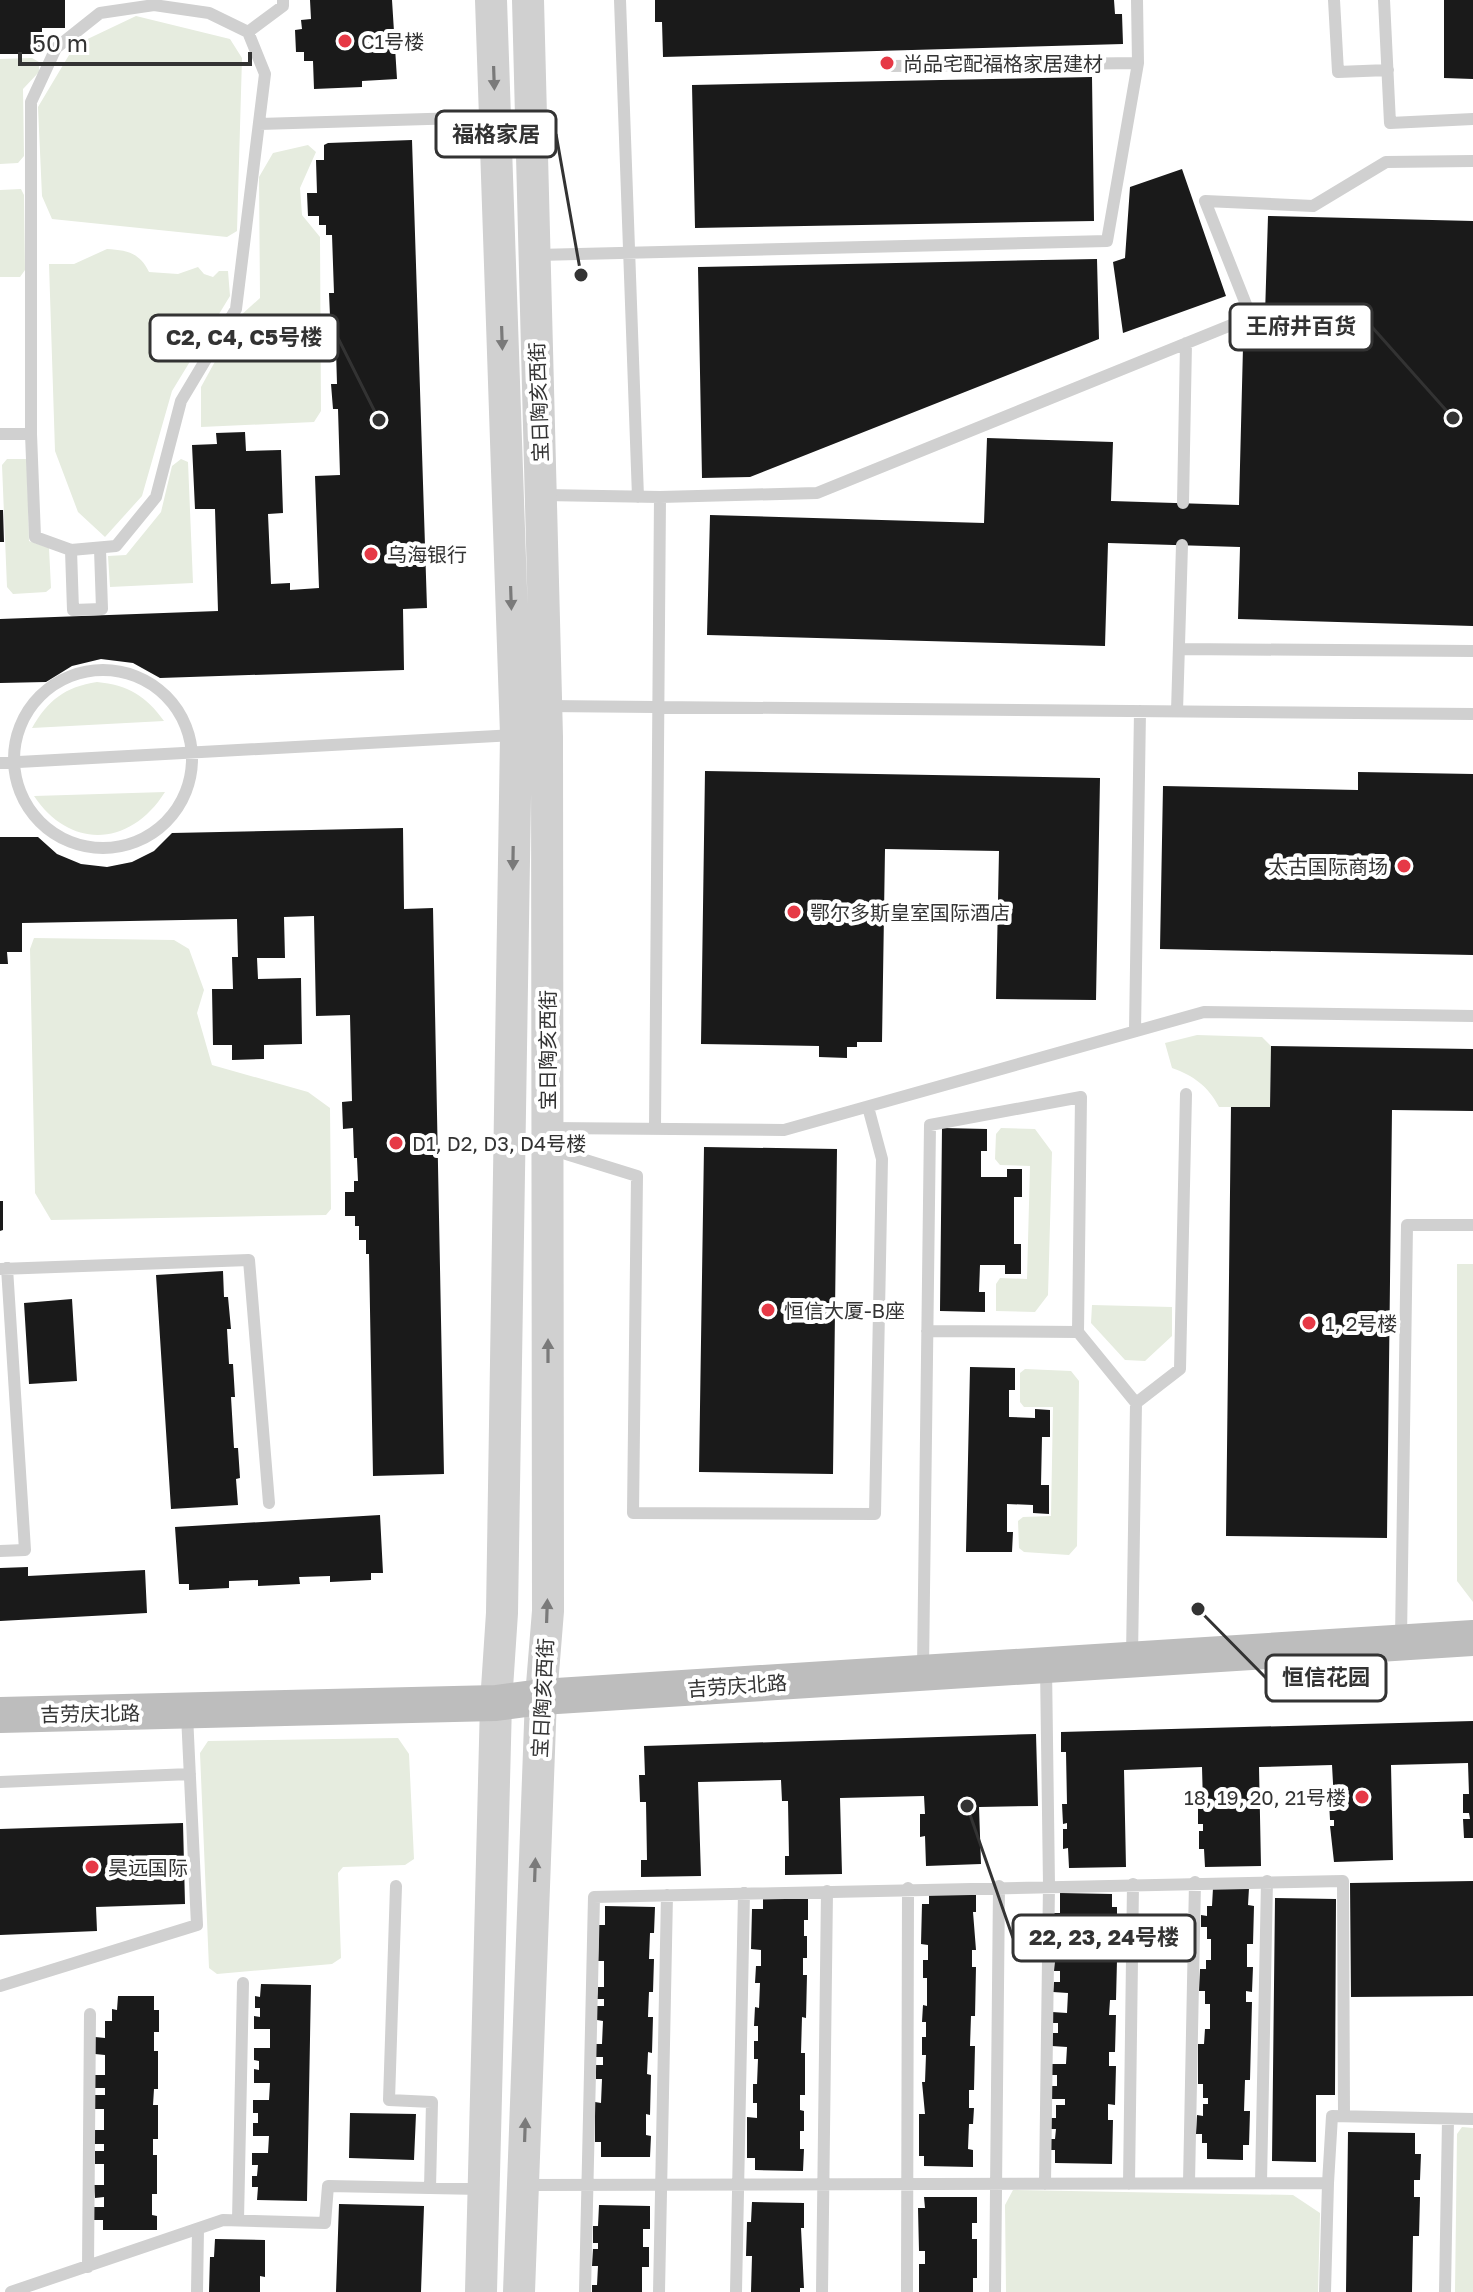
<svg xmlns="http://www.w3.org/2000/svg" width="1473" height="2292" font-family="'Golos Text','Noto Sans SC',sans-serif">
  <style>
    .green { fill: #e6ecdf }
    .building { fill: #1a1a1a }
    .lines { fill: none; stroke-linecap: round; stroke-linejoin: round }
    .service { stroke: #d0d0d0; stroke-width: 12 }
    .tertiary { stroke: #d0d0d0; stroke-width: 32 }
    .secondary { stroke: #bdbdbd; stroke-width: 36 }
    .oneway { fill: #7a7a7a }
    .poi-dot { fill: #e63946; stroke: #fff; stroke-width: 3 }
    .labels { text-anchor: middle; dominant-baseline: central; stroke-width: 8; stroke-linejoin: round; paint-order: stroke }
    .poi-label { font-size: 20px; fill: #333; stroke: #fff; text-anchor: start }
    .street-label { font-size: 20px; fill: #333; stroke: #fff }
    .leader { fill: none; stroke: #333; stroke-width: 3 }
    .callout-dot { fill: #333; stroke: #fff; stroke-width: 3 }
    .callout { fill: #fff; stroke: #333; stroke-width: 3 }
    .callout-label { font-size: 22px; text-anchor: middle; font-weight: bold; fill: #333 }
  </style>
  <rect width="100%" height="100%" fill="#fff"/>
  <path class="green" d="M136,16L230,39L242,58L237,231L227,237L52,219L42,196L38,107L75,45Z
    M32,58L39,62V72L23,89L24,156L18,163L0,164V59Z
    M308,145L316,152L300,188L302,215L320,237L321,411L314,422L201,427V387L240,316L260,298L259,177L273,153Z
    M21,189L24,195L25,270L20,277H0V190Z
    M107,249C127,250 140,253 149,272L178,274L198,267L204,274L213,277L219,271H228L230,296L172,391L142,496L105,537L78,512L55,451L49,264H74Z
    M7,459H27L29,541L49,548L51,588L46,592L13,594L7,587L2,465Z
    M181,459L188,462L193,583L110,587L108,556L126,555L161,512L172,466Z
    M97,682C128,685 146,696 164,721L32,728C48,700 65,687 97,682Z
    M165,792C131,846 71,851 34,796Z
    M34,938L174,940L189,949L204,990L197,1013L212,1065L308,1092L330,1108L331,1209L326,1215L51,1220L35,1193L30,949Z
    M1197,1035L1262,1037L1271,1046L1270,1107H1219C1208,1086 1194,1076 1172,1068L1165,1043Z
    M1001,1128L1035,1129L1052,1152L1048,1295L1035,1312L996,1311V1284L1000,1278L1027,1279L1030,1166L1000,1165L995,1159L996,1134Z
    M1457,1264H1473V1602L1457,1581Z
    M1092,1305L1172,1307V1336L1145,1361L1125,1360L1091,1323Z
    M1025,1369L1071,1371L1079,1381L1077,1546L1069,1555L1024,1552L1019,1548L1018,1521L1023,1517L1051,1516L1053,1407H1024L1020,1402V1373Z
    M398,1738L409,1754L414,1859L405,1865L343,1867L338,1873L341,1958L332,1964L217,1974L209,1968L200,1753L208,1741Z
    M1462,2127L1473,2128V2292H1455L1457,2134Z
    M1013,2190L1293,2195L1320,2213L1318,2292H1006L1005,2205Z"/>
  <path class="building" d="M0,0H65V28H42V54H0Z
    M310,0H392L397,79L362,81V87L314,89L313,61H304V52H296L295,30L302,29L301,20L311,19Z
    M655,0H1114L1115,14H1122L1123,44L663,57L662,22H655Z
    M1444,0H1473V79L1444,78Z
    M1092,77L1094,221L695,228L692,85Z
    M412,140L427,608L403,609L404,670L160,678L133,663L101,659L72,666L46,682L0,683V619L218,611L215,509H195L192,445L217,444L216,433L245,432L246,451L281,450L283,513L268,514L271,584L290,583V590L319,588L315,476L340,475L338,409H333L331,384H337L335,316H330L329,293H334L332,235H326V225H319V216H308L307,193H317L316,160H324V145L328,143Z
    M1182,169L1226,296L1123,333L1113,262L1125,258L1130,187Z
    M1268,216L1473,221V626L1238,619L1240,547L1108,543L1105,646L707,635L710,515L984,523L987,438L1113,442L1111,501L1239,505L1243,347L1264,348Z
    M1097,259L1099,339L750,477L702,478L698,267Z
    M0,510H3L4,542H0Z
    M705,771L1100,778L1096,1000L996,999L999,851L885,849L882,1042H857V1047H847V1058L819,1057V1046L701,1044Z
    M1358,772L1473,774V955L1160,949L1163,786L1358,790Z
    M403,828L404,909L433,908L444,1474L373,1476L369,1254H366V1240H359V1226H355V1216H345V1192H354V1181H358L357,1158H354L353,1128L343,1129L342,1102L352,1101L350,1015L316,1016L314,916L284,917L285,958H257L258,979L301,978L302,1044L264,1045V1059L232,1060V1045H213L212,989H233L232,957H238L237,919L22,923V952H7L8,964H0V837H38L57,854L81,864L107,867L132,862L154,851L172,833Z
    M1271,1046L1473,1049V1111L1392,1110L1387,1538L1226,1536L1231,1107H1270Z
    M942,1128L987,1129V1151H981V1177H1007V1169H1022V1197H1014V1244H1021V1274H1005V1265H980L979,1292H985V1312L940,1311Z
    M704,1147L837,1149L833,1474L699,1472Z
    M0,1201H3V1230L0,1231Z
    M223,1271L224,1297H228L231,1329H227L229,1364H233L235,1397H231L234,1448H238L240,1478L236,1479L238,1505L171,1509L156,1275Z
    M72,1299L77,1381L29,1384L24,1303Z
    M970,1367L1015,1368V1390H1009V1417L1035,1418V1409L1050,1410V1437H1042L1041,1485H1049V1514L1033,1513V1505L1007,1504V1532H1013L1012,1552H966Z
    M380,1515L383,1573H371V1580L330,1582V1576L299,1577L300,1584L258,1586V1580L229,1581V1588L189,1590V1584H179L175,1527Z
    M28,1567V1576L145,1570L147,1613L0,1621V1568Z
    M1473,1721V1838H1464L1463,1819H1470L1469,1813H1463V1794H1469L1468,1763L1391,1765L1393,1860L1334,1862L1330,1826H1334V1820H1330L1329,1801H1334L1332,1765L1259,1767L1261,1866L1205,1867L1204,1849H1199V1831H1203V1824H1198V1804H1203L1202,1767L1124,1770L1126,1867L1069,1868L1068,1848L1063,1849V1829H1067V1823L1063,1824L1062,1804H1067L1066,1752H1061V1732Z
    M1036,1734L1038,1806L979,1807L981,1864L926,1866L925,1836L920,1837V1814H925L924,1796L840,1798L842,1874L785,1875V1856H789L788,1801H782L781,1780L698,1782L701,1876L641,1877V1860H647L646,1802H640L639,1775H645L644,1746Z
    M183,1823L185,1904L96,1907L97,1931L0,1935V1829Z
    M1473,1881V1996L1351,1997L1350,1883Z
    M1213,1888H1249L1248,1905L1254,1906L1253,1944H1247V1967H1253L1252,1992L1246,1991V2002H1252L1250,2080H1245L1244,2111H1250L1249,2145H1243V2160L1207,2159V2143H1202V2134H1196L1197,2115L1203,2116V2104H1208V2098H1203V2084H1198V2044H1204L1205,2029H1210V2004H1205V1991H1199L1200,1969H1206V1960H1211V1939H1207V1927H1201V1915L1207,1916V1906H1212Z
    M1060,1893L1112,1894V1907H1117V1945H1111V1960H1117L1116,2000H1110L1109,2015H1116L1115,2052H1109V2066H1116L1115,2105L1108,2104V2120H1113L1112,2164L1055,2163V2150H1049L1050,2139H1055L1056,2129H1050V2118H1056V2105H1065V2099H1051V2086H1057V2075H1051V2064H1066L1067,2047L1052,2046V2033H1058V2023H1052V2012L1067,2013L1068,1993L1053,1992L1054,1982H1060V1971H1054L1055,1960H1070V1941H1054L1055,1931H1060V1922H1054V1913H1060Z
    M929,1894L976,1895V1912H973L976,1950H972V1967H976L975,2016H971L970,2046H975L974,2090H969V2108H974L973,2124H969L968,2149L973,2150V2167L924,2166V2156H919V2114H925L922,2082H925L926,2055H922V2037H926V2022H922L923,2005L927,2006V1978H923V1960H928V1945L921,1944L922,1904H929Z
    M763,1898L808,1899V1920H804V1936H807V1958H803V1975H807L806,2018L802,2017L801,2053H805V2095H800V2110L804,2111V2131H800V2149H804L803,2171L755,2170V2158H747V2117L757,2118V2103H753V2084H757L758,2059H754V2041H758V2026H754L755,2007L759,2008L760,1983H755L756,1966H761V1950L751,1949L752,1909H763Z
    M1275,1898L1336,1899L1335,2095H1316V2162L1272,2161Z
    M605,1906L655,1907L654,1933H650L649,1959H654L653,1992H649L648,2017H653L652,2053L648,2052L647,2074L651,2075L650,2115L646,2114V2135L651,2136L650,2157H601V2142H595V2102L601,2103L602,2079H596V2065H603V2057H596V2044H602L603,2021L597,2020V2006H604V1999H597L598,1987H604V1961H598L599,1925H605Z
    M261,1984L311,1985L307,2201L257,2200L258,2187H252V2176H257L258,2165H252V2153H268L269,2136H253V2123H258V2113H253V2100H269L270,2083H254V2069L259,2070V2061L254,2060V2048H270V2029H254V2016L260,2017V2008H255V1996L260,1997Z
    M118,1996H154V2010H159V2032H154V2051H158V2089H154L153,2105H158V2139H153V2155H157V2194H152V2215L157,2216V2230H103V2220H94V2207H104V2197L95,2198L94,2185H104V2164H95V2151H104V2144H94L95,2130H104V2109H95L94,2095H105V2088H95V2075H105V2055L95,2054V2037L105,2038V2021H112V2009L117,2010Z
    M350,2113L416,2114L414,2160L349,2158Z
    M1348,2132L1415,2133V2154H1421L1420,2180H1414V2197H1420L1419,2236H1413L1412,2292H1346Z
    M924,2197H977V2223H972V2239H977V2278H973V2292H919V2264H925V2251H919L918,2208H925Z
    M752,2202L804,2203V2228H801L804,2288H800V2292H751L752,2256H746L747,2222H751Z
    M339,2204L424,2206L421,2292H336Z
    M599,2205L650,2206V2229H643V2247H649V2267H642V2292H592V2285H597L598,2266H592L593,2249H598V2243H593V2226H598Z
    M215,2239L265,2240V2277L260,2276V2292H209L210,2257H214Z"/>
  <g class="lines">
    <path class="service" d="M620,0L638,497
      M1334,0L1338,72L1388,70
      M1384,0L1390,123L1473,119
      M248,32L283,6V0
      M892,66L1138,63
      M259,124L495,117
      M537,255L1107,241L1138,63L1137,0
      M0,434H31L35,537L71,550L73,610L102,609L100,549
      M31,434V102L56,48L100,13L154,5L209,13L248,32L265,74L236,309L181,401L156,497L116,546L71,550
      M544,495L660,497L817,493L1251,317L1205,201L1313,206L1386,162L1473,161
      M1183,503L1186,343
      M1179,649L1473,651
      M14 759a89 89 0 1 1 178 0a89 89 0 1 1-178 0Z
      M546,706L1473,714
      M1177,711L1182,545
      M0,763L516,735
      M1135,1031L1140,711
      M550,1128L784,1130L1204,1012L1473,1016
      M655,1129L660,497
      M550,1149L637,1176L633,1513L875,1514L882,1159L868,1107
      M0,1269L249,1260L269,1503
      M1078,1332L1136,1403L1132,1656
      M1136,1403L1180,1369L1186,1094
      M0,1551L25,1550L7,1268
      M1401,1639L1407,1225H1473
      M923,1669L930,1125L1081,1097L1078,1332L927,1331
      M0,1782L190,1774
      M396,1886L389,2100L432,2102L430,2188
      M0,1986L197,1925L187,1715
      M1189,2183L1195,1882
      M1261,2183L1267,1881
      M1045,2184L1049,1885L1046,1667
      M1129,2184L1133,1884
      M524,2185L1328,2183L1332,2116L1473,2119
      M238,2220L243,1983
      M88,2267L90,2014
      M11,2292L223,2220L325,2223L328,2186L481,2189
      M197,2292L198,2229
      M585,2292L594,1897L1343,1881L1344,2116
      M659,2292L667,1895
      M736,2292L744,1893
      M822,2292L827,1891
      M907,2292L908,1888
      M995,2292L999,1886
      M1325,2292L1328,2183
      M1445,2292L1448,2119"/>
    <path class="tertiary" d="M481,2292L496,1703L502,1613L516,735L491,0
      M519,2292L541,1697L548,1611L547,737L528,0"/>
    <path class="secondary" d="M0,1715L496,1703L541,1697L1473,1638"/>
  </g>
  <defs><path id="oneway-solid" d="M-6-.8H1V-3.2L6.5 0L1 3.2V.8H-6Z" transform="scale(2)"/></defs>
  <g class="oneway">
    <use href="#oneway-solid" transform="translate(494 78) rotate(88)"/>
    <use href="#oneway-solid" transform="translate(502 338) rotate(88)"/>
    <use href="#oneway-solid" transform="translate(511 598) rotate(88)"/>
    <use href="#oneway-solid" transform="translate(513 858) rotate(91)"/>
    <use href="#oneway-solid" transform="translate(548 1351) rotate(-90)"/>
    <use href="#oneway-solid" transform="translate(547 1611) rotate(-88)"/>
    <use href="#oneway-solid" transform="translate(535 1870) rotate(-88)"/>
    <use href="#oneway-solid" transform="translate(525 2130) rotate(-88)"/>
  </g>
  <g class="poi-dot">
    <circle cx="345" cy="41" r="8"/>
    <circle cx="887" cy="63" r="8"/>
    <circle cx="371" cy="554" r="8"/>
    <circle cx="1404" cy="866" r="8"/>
    <circle cx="794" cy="912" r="8"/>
    <circle cx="396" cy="1143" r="8"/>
    <circle cx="768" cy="1310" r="8"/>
    <circle cx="1309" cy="1323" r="8"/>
    <circle cx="1362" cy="1797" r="8"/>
    <circle cx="92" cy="1867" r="8"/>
  </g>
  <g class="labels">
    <g class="poi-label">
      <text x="361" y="41">C1号楼</text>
      <text x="903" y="63">尚品宅配福格家居建材</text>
      <text x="387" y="554">乌海银行</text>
      <text x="1388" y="866" text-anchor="end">太古国际商场</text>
      <text x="810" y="912">鄂尔多斯皇室国际酒店</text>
      <text x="412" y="1143">D1, D2, D3, D4号楼</text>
      <text x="784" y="1310">恒信大厦-B座</text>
      <text x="1325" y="1323">1, 2号楼</text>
      <text x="1346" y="1797" text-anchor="end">18, 19, 20, 21号楼</text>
      <text x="108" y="1867">昊远国际</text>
    </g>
    <g class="street-label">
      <text transform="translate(538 402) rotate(-92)">宝日陶亥西街</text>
      <text transform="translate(547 1050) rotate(-90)">宝日陶亥西街</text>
      <text transform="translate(737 1685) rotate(-4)">吉劳庆北路</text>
      <text transform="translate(542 1698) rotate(-87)">宝日陶亥西街</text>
      <text transform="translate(90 1713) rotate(-1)">吉劳庆北路</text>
    </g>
  </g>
  <path class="leader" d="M581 275L556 134M1453 418L1372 327M379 420L338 338M1198 1609L1266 1678M967 1806L1013 1938"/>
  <g class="callout-dot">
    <circle cx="581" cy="275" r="8"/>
    <circle cx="1453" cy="418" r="8"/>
    <circle cx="379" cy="420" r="8"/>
    <circle cx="1198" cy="1609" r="8"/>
    <circle cx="967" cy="1806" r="8"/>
  </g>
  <g class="callout">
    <rect x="436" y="111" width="120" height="46" rx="8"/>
    <rect x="1230" y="304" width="142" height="46" rx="8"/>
    <rect x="150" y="315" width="188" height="46" rx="8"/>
    <rect x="1266" y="1655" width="120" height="46" rx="8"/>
    <rect x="1013" y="1915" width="182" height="46" rx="8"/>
  </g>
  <g class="callout-label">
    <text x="496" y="142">福格家居</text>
    <text x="1301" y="334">王府井百货</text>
    <text x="244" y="345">C2, C4, C5号楼</text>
    <text x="1326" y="1685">恒信花园</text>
    <text x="1104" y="1945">22, 23, 24号楼</text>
  </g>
  <path d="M20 52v12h230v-12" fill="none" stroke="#333333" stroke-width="4"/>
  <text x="32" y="52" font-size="24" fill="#333333" stroke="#ffffff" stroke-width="6" paint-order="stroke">50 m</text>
</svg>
